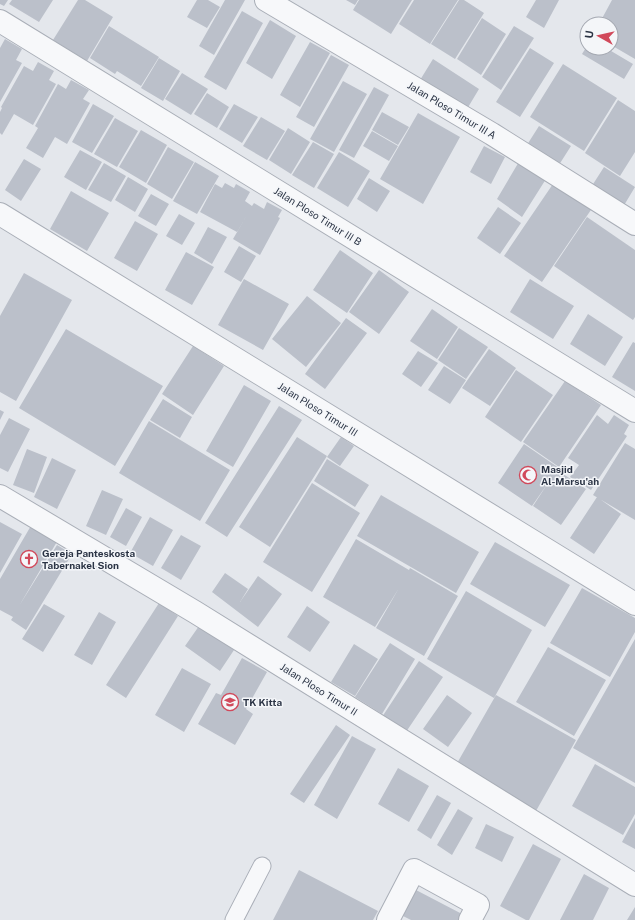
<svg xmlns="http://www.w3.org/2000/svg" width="635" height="920" font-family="'Public Sans',sans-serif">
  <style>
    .building { fill: #bbc0ca }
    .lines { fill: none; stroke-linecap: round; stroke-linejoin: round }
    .lane-casing { stroke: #a9aeb7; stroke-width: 19 }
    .street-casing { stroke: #a9aeb7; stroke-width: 24 }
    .lane { stroke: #f7f8fa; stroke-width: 17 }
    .street { stroke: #f7f8fa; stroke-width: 22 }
    .labels { text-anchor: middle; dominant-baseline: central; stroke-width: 3; stroke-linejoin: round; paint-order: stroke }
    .street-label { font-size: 10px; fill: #2b3445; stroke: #f4f6f9 }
    .poi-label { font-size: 10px; font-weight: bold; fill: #2b3445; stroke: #f4f6f9; text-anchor: start }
  </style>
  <rect width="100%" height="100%" fill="#e4e7ec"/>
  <path class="building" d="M0,0H8L4,6L0,4Z
    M12,0H53L39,22L9,4Z
    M78,0H85L113,17L87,61L53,40Z
    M197,0H208L220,7L207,28L187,17Z
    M225,0H245L214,55L199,46Z
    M346,0H358L355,5Z
    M359,0H412L391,34L353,10Z
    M414,0H458L430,44L399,24Z
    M459,0H464L484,13L455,59L431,44Z
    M536,0H559L544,28L526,17Z
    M612,0H635V59L611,45V24H599Z
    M242,11L263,23L226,90L204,77Z
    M482,18L506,34L481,75L457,59Z
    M270,20L296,36L272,79L246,63Z
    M109,26L159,57L141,86L117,71L115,74L90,58Z
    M514,26L534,38L501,90L482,77Z
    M5,39L22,49L16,60L22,63L0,102V48Z
    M310,42L330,53L300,107L280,95Z
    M587,46V48H606L633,64L624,79L582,54Z
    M530,48L554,63L520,117L496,102Z
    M331,55L349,65L314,127L296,117Z
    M159,58L180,71L163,101L141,88Z
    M433,59L479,89L464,114L417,85Z
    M38,62L54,71L49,80L56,84L33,125L14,114L2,135L0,133V112L2,108L1,107L24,66L33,71Z
    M563,64L617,98L584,151L530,117Z
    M182,73L208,89L191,115L165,99Z
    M71,80L89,90L83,99L90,103L67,144L55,137L43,158L26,148L38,128L35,126L58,84L66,89Z
    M343,81L367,94L334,152L310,139Z
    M374,87L389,95L354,158L339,150Z
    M207,93L229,107L217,128L194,114Z
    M618,100L635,111V152L620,176L585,153Z
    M93,104L114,116L92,153L72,142Z
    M234,104L258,117L242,143L219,129Z
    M382,112L409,127L398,145L372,130Z
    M418,113L460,137L423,204L380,179Z
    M261,117L285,131L267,160L243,146Z
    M115,118L138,131L117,167L94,154Z
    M539,126L571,146L557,168L525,148Z
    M288,128L310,142L291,174L269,160Z
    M141,130L167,145L146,183L119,167Z
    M372,131L398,146L389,161L363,146Z
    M313,142L334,154L314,188L292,175Z
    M484,146L505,157L491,184L470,172Z
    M168,147L194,162L172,199L147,184Z
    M80,150L102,162L86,190L64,177Z
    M339,152L370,171L348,207L317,188Z
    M24,159L41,169L21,201L5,190Z
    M520,160L546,179L522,217L497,199Z
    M195,162L219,176L197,214L173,201Z
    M104,163L126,176L111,202L88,190Z
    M604,167L635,187L620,212L588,192Z
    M128,177L148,189L135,212L115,200Z
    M369,178L390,191L377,212L357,199Z
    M557,178L595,204L542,282L504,256Z
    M225,183L234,188L236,184L250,192L245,201L252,206L254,203L264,209L267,202L282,210L278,217L280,218L260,255L233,239L250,210L237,232L200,212L215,184L222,188Z
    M71,191L109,213L87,251L50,229Z
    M151,194L169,204L156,226L138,216Z
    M498,207L521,223L500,254L477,238Z
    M179,214L195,223L182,245L166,236Z
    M587,217L635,250V317L633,320L554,266Z
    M135,221L158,234L137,271L114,258Z
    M208,227L227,237L212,264L194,253Z
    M239,246L256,256L241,282L224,272Z
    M340,250L373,273L347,313L313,290Z
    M186,252L214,267L192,305L165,290Z
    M379,270L409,292L379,334L349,312Z
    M24,273L72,300L16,401L0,392V316Z
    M244,279L289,304L263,350L218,325Z
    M530,279L574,306L553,339L510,312Z
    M307,296L341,323L306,367L272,339Z
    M432,309L458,327L437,359L410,341Z
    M588,314L623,337L605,366L570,344Z
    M346,318L367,333L325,389L305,374Z
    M459,328L488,347L466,379L438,360Z
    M66,329L163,386L115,466L19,408Z
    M633,342L635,343V391L612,377Z
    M193,346L224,366L193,415L162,394Z
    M489,349L516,368L490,406L462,388Z
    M418,351L438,363L421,387L402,374Z
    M444,366L466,380L450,404L428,390Z
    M516,370L553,395L521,442L485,417Z
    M565,381L601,405L559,467L523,442Z
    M244,385L271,401L233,467L206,451Z
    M163,399L192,417L180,438L150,420Z
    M279,406L302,420L227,537L205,523Z
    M0,410L4,412L0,420Z
    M597,415L608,424L614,415L629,425L624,434L627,436L591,490L570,477L579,465L568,458Z
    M9,418L30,429L8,472L0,468V435Z
    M149,421L230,470L200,521L119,473Z
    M297,437L327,456L270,547L239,527Z
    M341,437L354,446L340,466L327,457Z
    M625,443L635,449V520L593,495Z
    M524,444L559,468L557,470L586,489L561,525L533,506L548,483L532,506L498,483Z
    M27,449L47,457L34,493L13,485Z
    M52,458L76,470L57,509L34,497Z
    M327,459L369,485L355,507L314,481Z
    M312,483L360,513L312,592L263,562Z
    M102,490L123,499L106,535L86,526Z
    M381,495L479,552L456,593L357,536Z
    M597,497L621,514L594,554L570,538Z
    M126,508L142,517L126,546L110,537Z
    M150,517L173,530L153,566L130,553Z
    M0,522L22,534L0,573Z
    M32,524L58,540L19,606L57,545L72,554L26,630L11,620L13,617L0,610V579Z
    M181,535L201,546L181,580L161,568Z
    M356,539L409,570L410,568L458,596L424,656L376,628L399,588L375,627L323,597Z
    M495,542L570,585L545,627L470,584Z
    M225,573L248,589L240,602L258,576L282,594L258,627L212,592Z
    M582,588L635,618V632L610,677L550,643Z
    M466,591L532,630L494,698L427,659Z
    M159,603L178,616L126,698L106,685Z
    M44,604L65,616L43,652L22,639Z
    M307,606L330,622L310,652L287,637Z
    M99,612L116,622L92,665L74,655Z
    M199,626L234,650L220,671L185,646Z
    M635,639V783L573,748Z
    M390,643L415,659L382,714L355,697Z
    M354,644L378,659L355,696L331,682Z
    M548,647L606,680L574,736L516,702Z
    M242,658L267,672L246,709L253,714L235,745L198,724L216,693L221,695Z
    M419,661L443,677L406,732L382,717Z
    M182,668L211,684L184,732L155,715Z
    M447,695L472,713L448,747L423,729Z
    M496,695L576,740L536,811L456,765Z
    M336,725L350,735L304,803L290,794Z
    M352,736L376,749L337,819L314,805Z
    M595,764L635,787V814L623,835L572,806Z
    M398,768L429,786L409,822L378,804Z
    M437,795L451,803L431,839L417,830Z
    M458,809L473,818L452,855L437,845Z
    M635,818V849L622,842Z
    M486,824L514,837L502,862L475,848Z
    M533,844L561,859L529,920H526L500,906Z
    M299,870L378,911L373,920H273Z
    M584,874L609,888L593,920H560Z
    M416,890L462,914L459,920H411L403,916Z
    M635,907V920H627Z"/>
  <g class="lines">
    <g class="lane-casing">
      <path id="lane" d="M234,920L262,866"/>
    </g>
    <g class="street-casing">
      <path id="street" d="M266,0L492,134L635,224
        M0,21L635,411
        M0,214L635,604
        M0,496L195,612L635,885
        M388,920L414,870L478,905L470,920"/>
    </g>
    <use href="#lane" class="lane"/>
    <use href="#street" class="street"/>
  </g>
  <defs>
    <g id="mosque-ring" transform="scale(0.9)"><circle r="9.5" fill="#f4f6f9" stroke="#d1495b" stroke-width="1.5"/><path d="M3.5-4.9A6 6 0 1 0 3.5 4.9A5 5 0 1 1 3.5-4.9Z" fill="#d1495b"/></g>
    <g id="church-ring" transform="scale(0.9)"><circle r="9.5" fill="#f4f6f9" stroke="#d1495b" stroke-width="1.5"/><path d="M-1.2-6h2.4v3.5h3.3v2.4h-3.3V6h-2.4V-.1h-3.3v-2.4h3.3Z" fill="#d1495b"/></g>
    <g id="school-ring" transform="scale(0.9)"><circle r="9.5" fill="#f4f6f9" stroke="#d1495b" stroke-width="1.5"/><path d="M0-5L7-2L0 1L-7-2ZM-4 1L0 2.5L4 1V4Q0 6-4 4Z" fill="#d1495b"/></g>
  </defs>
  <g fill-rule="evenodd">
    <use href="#mosque-ring" x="528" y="475"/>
    <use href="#church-ring" x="29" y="559"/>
    <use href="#school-ring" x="230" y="702"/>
  </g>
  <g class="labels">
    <g class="street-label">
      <text transform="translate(452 110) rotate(31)">Jalan Ploso Timur III A</text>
      <text transform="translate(318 216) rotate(32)">Jalan Ploso Timur III B</text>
      <text transform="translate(318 409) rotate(32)">Jalan Ploso Timur III</text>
      <text transform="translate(319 689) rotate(32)">Jalan Ploso Timur II</text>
    </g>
    <g class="poi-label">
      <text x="541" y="469">Masjid<tspan x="541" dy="12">Al-Marsu'ah</tspan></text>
      <text x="42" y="553">Gereja Panteskosta<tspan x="42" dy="12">Tabernakel Sion</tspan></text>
      <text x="243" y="702">TK Kitta</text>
    </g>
  </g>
  <g transform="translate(599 36) rotate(278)"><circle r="19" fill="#f4f6f9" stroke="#a4a8b1"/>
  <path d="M0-3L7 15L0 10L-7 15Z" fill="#d1495b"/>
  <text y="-6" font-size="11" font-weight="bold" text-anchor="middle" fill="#2b3445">U</text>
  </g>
</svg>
